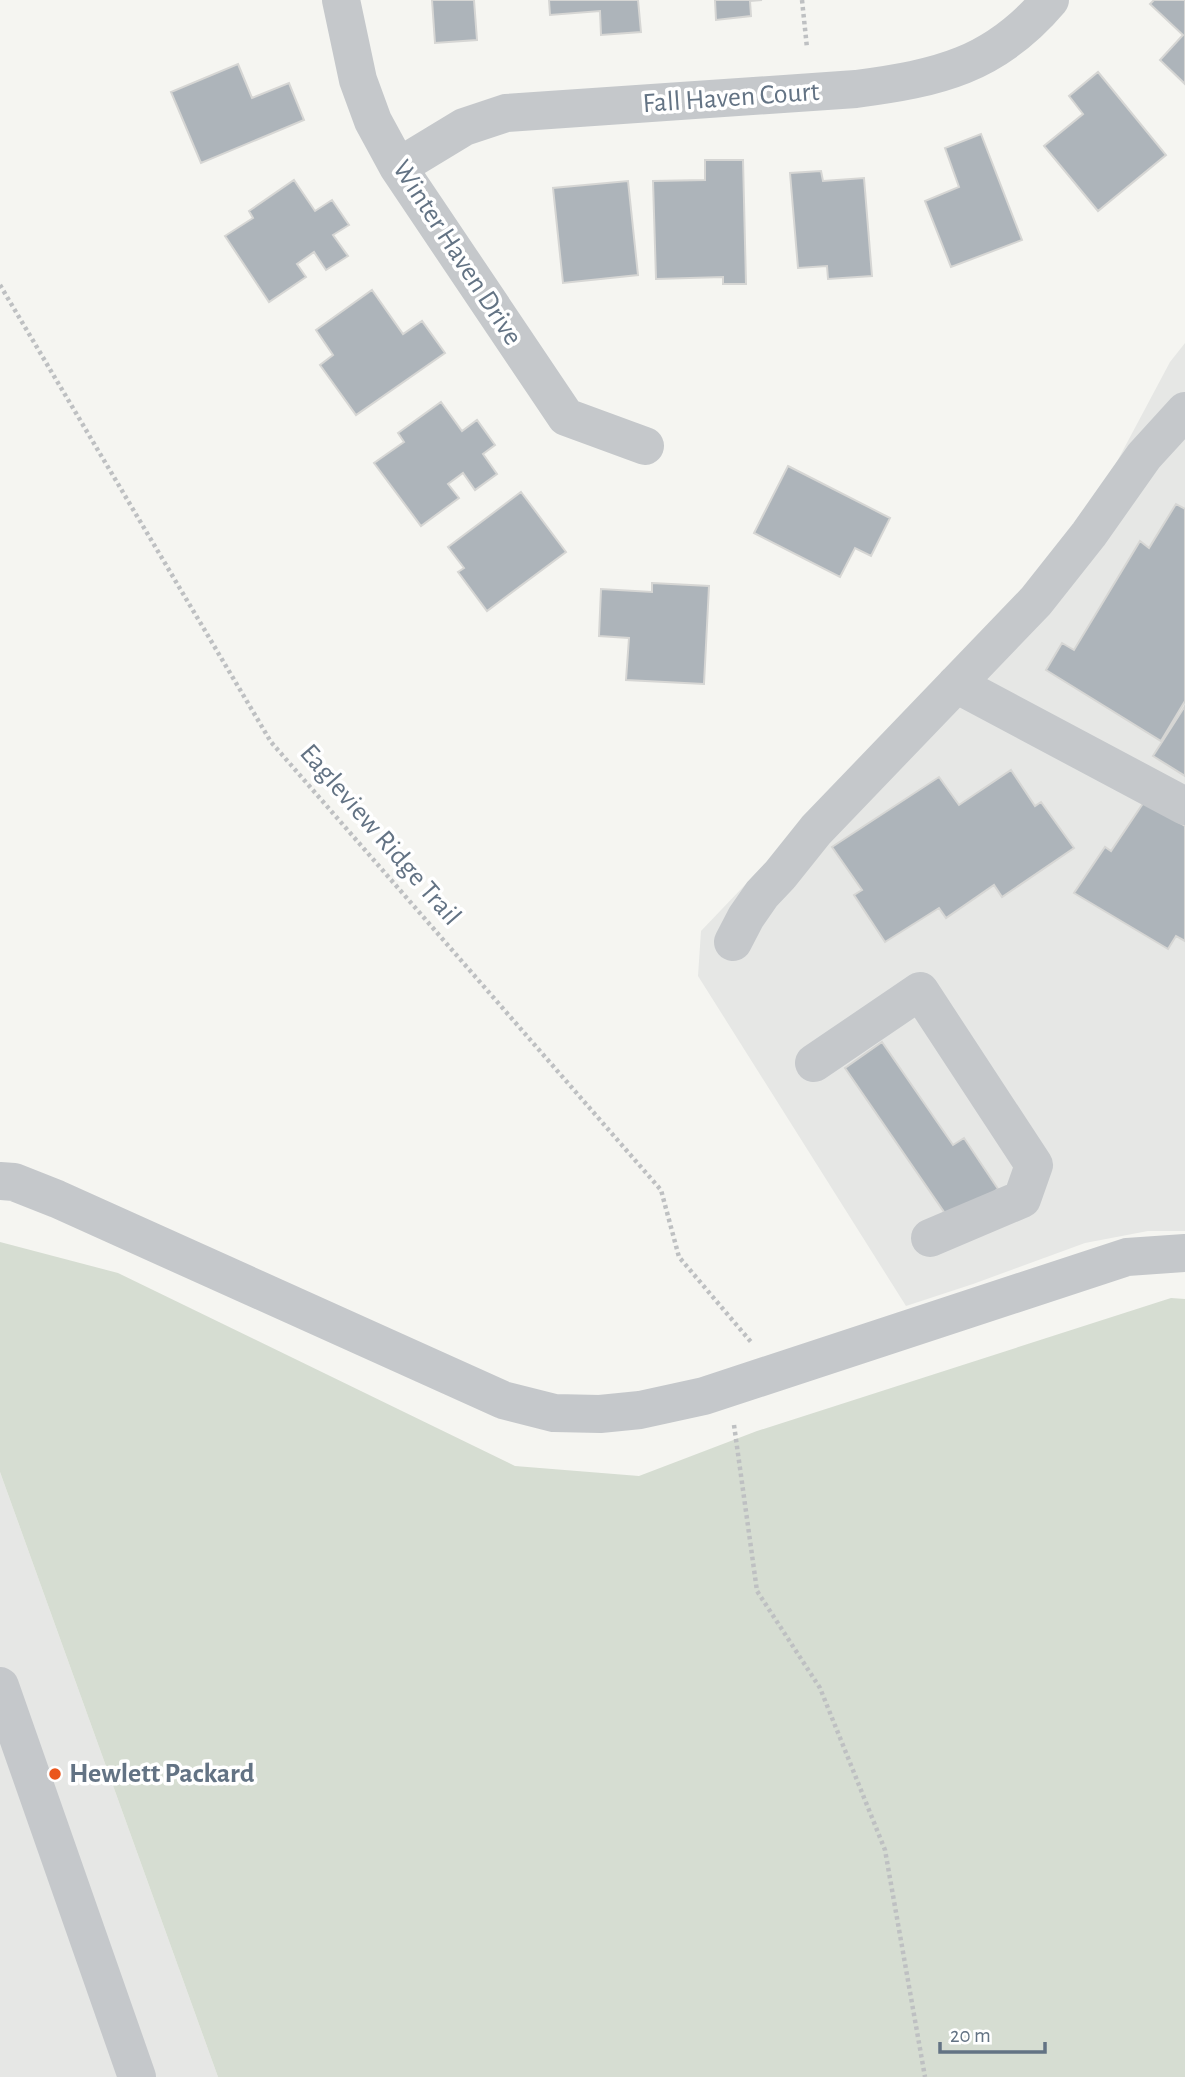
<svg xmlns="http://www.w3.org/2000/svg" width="1185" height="2077" font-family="'Alegreya Sans',sans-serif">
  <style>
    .built { fill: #e6e7e5 }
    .green { fill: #d6ddd2 }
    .building { fill: #adb4ba; stroke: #d6d6d4; stroke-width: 2 }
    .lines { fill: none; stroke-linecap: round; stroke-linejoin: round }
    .path { stroke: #bec0c2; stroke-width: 4.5; stroke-dasharray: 3.5 3.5; stroke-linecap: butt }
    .minor { stroke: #c5c8cb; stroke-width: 38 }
    .poi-dot { fill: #ea561c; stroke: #fff; stroke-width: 2.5 }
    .labels { text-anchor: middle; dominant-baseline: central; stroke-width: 7; stroke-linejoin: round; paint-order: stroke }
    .street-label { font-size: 28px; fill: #637384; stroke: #fff }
    .poi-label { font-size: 28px; font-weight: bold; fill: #637384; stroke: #fff; text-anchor: start }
  </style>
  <rect width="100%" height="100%" fill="#f5f5f1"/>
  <path class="built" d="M1185,343V1231H1148L1085,1243L973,1284L906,1306L698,976L701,931L1032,584L1096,501L1170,362Z
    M0,1472L218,2077H0Z"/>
  <path class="green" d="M0,1242L118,1273L515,1466L639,1476L757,1431L1171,1298L1185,1299V2077H218L0,1472Z"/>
  <path class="building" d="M432,0H474L477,40L435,43Z
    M549,0H638L641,32L601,35L600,11L550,15Z
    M715,0H762L750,1L751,16L716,20Z
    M1154,0H1185V84L1160,60L1183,35L1150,4Z
    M238,64L252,98L289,83L304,120L201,163L171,92Z
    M1098,72L1166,155L1098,211L1044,146L1083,114L1069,96Z
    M981,134L1022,240L951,267L925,201L959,187L945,148Z
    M705,160H743L746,284H723V277L656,279L653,181L705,180Z
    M821,171L823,181L864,178L872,276L828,279L827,266L798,268L790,173Z
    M294,180L315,211L332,200L349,225L333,235L348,256L326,270L314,252L297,264L306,277L269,302L225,236L253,218L249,211Z
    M628,181L638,275L563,283L553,188Z
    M372,290L403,334L422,321L445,353L356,415L320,365L333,355L316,330Z
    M441,402L462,431L477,420L495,445L483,454L497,474L475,490L463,473L448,484L459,498L421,526L374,463L404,442L398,433Z
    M788,466L890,518L871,556L855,548L840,577L754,533Z
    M521,492L566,552L487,611L458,572L464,568L448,547Z
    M1176,504L1185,509V701L1161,741L1046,670L1062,643L1074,650L1140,541L1149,548Z
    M652,583L709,586L704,684L626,680L629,638L599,636L601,589L652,592Z
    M1185,706V776L1153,756Z
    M1011,770L1035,806L1041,802L1074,848L1002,897L994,885L946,918L939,908L885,942L854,895L862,890L832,847L939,777L959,805Z
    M1144,802L1185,826V941L1176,936L1168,949L1074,893L1105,847L1111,851Z
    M882,1042L953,1145L964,1138L998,1189L951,1222L845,1068Z"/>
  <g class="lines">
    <path class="path" d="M802,0L807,48
      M0,285L271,742L661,1190L679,1257L751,1342
      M734,1425L757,1591L820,1688L885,1850L925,2077"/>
    <path class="minor" d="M341,0L358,80L373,121L398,167L566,417L645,446
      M398,167L464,127L506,113L856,89C938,78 994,66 1050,0
      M956,684L1185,806
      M733,942L746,917L762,894L780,875L816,830L1036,601L1089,534L1144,456L1185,411
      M814,1063L920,991L1034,1165L1022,1199L930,1238
      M0,1181L14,1182L57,1199L503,1400L554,1413L600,1414L640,1410L704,1396L1127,1257L1185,1253
      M0,1686L137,2077"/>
  </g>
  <circle class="poi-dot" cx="55" cy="1774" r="7"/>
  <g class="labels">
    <g class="street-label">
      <text transform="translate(731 98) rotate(-4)">Fall Haven Court</text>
      <text transform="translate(457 253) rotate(57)">Winter Haven Drive</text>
      <text transform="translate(380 835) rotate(49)">Eagleview Ridge Trail</text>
    </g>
    <g class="poi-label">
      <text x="69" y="1774">Hewlett Packard</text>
    </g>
  </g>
  <path d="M940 2042v10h105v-10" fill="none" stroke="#637384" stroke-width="3.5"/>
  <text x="950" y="2042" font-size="21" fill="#637384" stroke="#ffffff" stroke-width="5" paint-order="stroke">20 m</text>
</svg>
